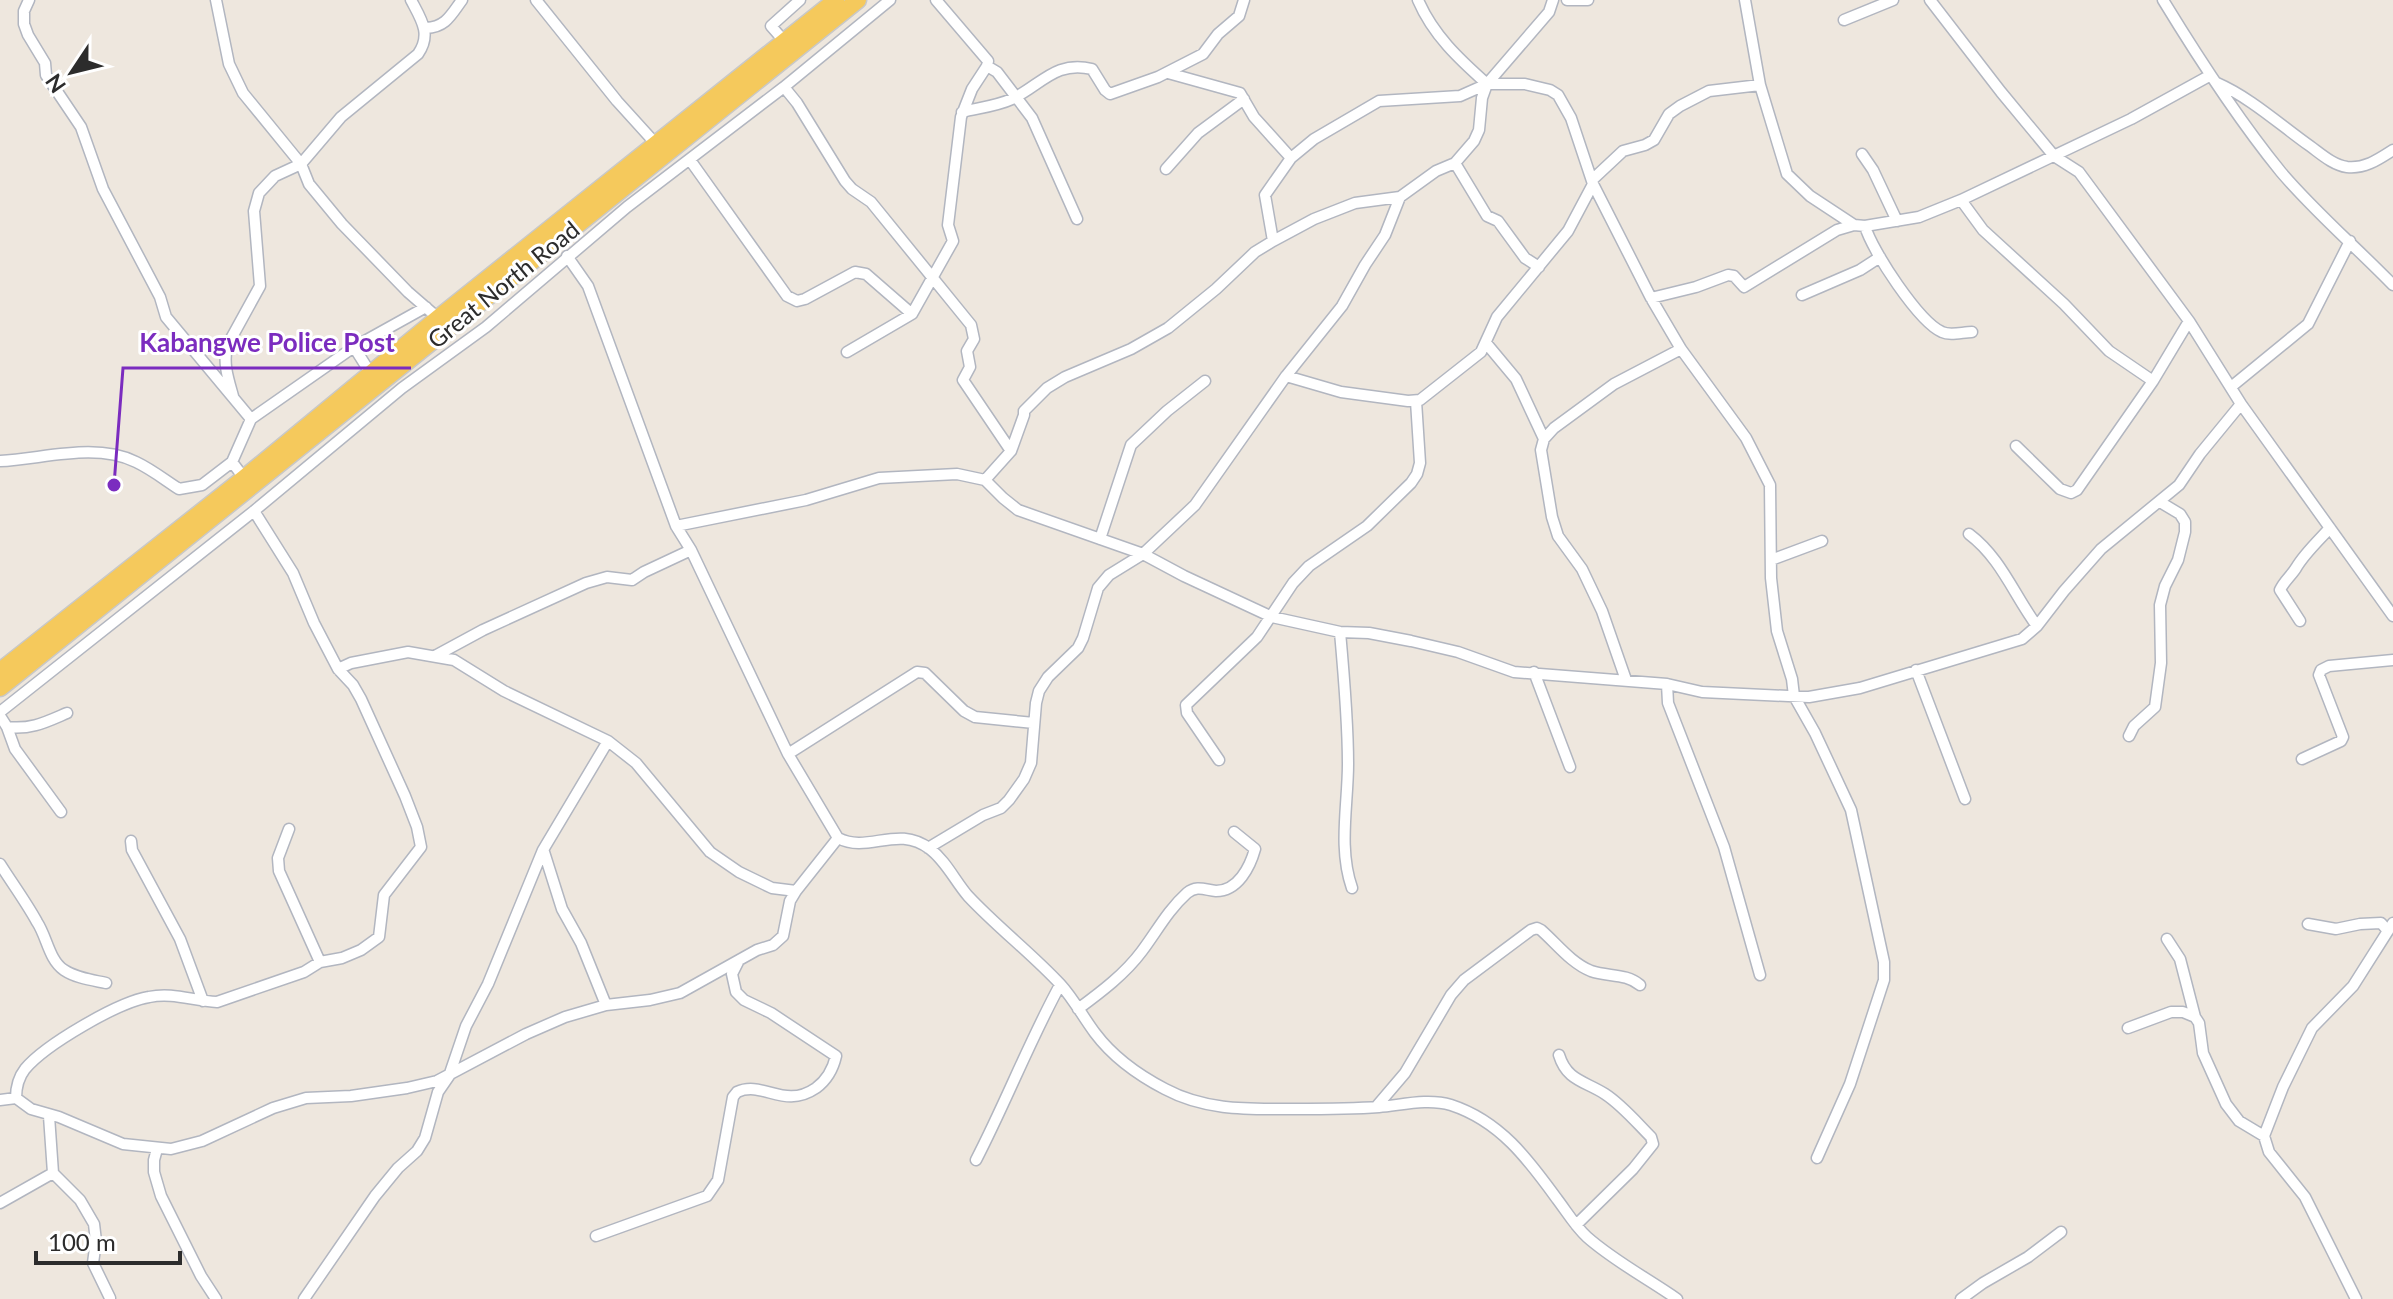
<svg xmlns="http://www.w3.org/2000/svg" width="2393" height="1299" font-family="Lato,sans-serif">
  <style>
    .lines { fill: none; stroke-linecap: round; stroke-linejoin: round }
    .minor-casing { stroke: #b2b6c0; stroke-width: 13 }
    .primary-casing { stroke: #c8c8c8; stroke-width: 19 }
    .minor { stroke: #fff; stroke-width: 10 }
    .primary { stroke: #f5c95c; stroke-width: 16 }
    .labels { text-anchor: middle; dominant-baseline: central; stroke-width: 6; stroke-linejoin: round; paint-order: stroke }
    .street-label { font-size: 24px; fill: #2c2c2c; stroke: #fff }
    .leader { fill: none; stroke: #7b2cbf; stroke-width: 3 }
    .callout-dot { fill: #7b2cbf; stroke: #fff; stroke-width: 3 }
    .callout-label { font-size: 26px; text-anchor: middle; font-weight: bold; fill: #7b2cbf; stroke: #fff; stroke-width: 6; stroke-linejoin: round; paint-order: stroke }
  </style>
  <rect width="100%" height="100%" fill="#eee7de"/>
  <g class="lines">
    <g class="minor-casing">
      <path id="minor" d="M29,0L24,11V24L28,35L45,63L46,75L81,127L103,189L160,297L166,317L251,419
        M216,0L229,64L243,93L301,164L309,184L342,224L408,292L438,318
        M536,0L617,101L656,144
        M936,0L988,61L987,66L997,72L1032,118L1077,219
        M1418,0C1433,35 1459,59 1487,84H1525L1550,90L1558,95L1571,118L1593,184L1651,298L1681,349L1746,438L1770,485L1771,578L1777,631L1792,679L1794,696L1815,733L1851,810L1884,962V980L1850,1084L1817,1158
        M1567,0H1588
        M1745,0L1760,85L1787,174L1810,196L1854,225
        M1930,0L2001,92L2054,156L2079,172L2189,321L2241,404L2393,616
        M2163,0C2199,59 2237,118 2281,172C2315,212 2356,247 2393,285
        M1844,20L1893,0
        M426,28C446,27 451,15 462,0
        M785,42L771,26L800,0
        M1168,73L1240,93L1254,117L1291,158
        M2217,83C2251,98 2279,124 2310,146C2321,154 2333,165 2347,167C2365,169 2379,159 2393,150
        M784,87L797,103L845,181L852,189L871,202L971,325L974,339L967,351L970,367L963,380L1011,451
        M962,112C978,108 997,106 1012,99C1041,85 1056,60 1092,69L1105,90L1110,94L1158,77L1203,54L1218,34L1239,16L1244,0
        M1862,154L1873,170L1897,221
        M690,160L787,296L797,301L805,299L855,272L866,274L912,314L953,241L948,225L961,117L972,89L987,66
        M1455,163L1487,216L1498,221L1525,258L1539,267
        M1166,169L1198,133L1244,99
        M1592,180L1623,151L1645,145L1654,140L1669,114L1680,106L1709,91L1760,85
        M1961,200L1983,230L2064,304L2109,351L2153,381
        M1865,226C1872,251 1919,322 1942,332C1950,336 1963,332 1972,332
        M1273,241L1265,195L1291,158L1314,139L1379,101L1460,96L1487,84
        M567,256L588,286L676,526L691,550L788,754L838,838C869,854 897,824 930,849C946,861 955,881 968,896C997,927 1031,953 1060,984C1073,998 1083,1017 1095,1033C1113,1057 1138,1075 1165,1089C1206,1111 1249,1109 1294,1109C1323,1109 1351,1109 1379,1107C1402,1105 1428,1098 1451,1105C1500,1121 1528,1159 1557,1199C1567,1212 1575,1226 1587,1237C1614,1261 1647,1278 1677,1299
        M1802,295L1860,270L1880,257
        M1651,298L1696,287L1728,275L1734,276L1744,287L1837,230L1854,225L1865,226L1919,217L1961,200L2131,119L2209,76
        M1486,343L1516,379L1544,439
        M354,347L371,374
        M847,352L912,314
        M1286,376L1341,392L1408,401L1420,400L1481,352L1497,317L1568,231L1593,184
        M2231,387L2308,324L2350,241
        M233,396C228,378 223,364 227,346L260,286L254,211L259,193L275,176L301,164L341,117L418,54C432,34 421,19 411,0
        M2016,446L2060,489L2071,493L2077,490L2153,381L2189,321
        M0,461C43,459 95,442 136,462C151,469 165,480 179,489L202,485L232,462L244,478
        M232,462L251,419L354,347L426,307
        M985,480L1011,451L1024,415V411L1047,388L1065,377L1131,349L1168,328L1216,289L1255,252L1273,241L1314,219L1355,203L1400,197
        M676,526L806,500L879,478L957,474L985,480L1003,498L1018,510L1143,554L1184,576L1272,617L1340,632L1369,633L1411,641L1458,652L1514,672L1667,684L1702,692L1809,697L1860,688L2022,639L2037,626L2064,591L2101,549L2179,485L2200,454L2241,404
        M1969,534C2001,558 2014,595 2037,626
        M1100,539L1131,445L1167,411L1205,381
        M1771,560L1822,541
        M2300,621L2280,590C2284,581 2291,576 2296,568C2304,554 2318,541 2330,528
        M1340,632C1344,676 1348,720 1348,764C1348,805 1338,848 1352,888
        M435,656L483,630L586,583L607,577L632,580L644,572L691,550
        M338,669L351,663L408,652L454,660L504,691L608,741L636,763L710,852L739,872L772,888L796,891
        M1916,670L1965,799
        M1534,672L1570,767
        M1626,680L1602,611L1582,569L1558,536L1552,517L1541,450L1544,439L1554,428L1614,384L1681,349
        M1667,684L1668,703L1724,847L1760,975
        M0,712L254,511L402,388L486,327L627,207L784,87L890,0
        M0,716L7,727C31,730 46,722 67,713
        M7,727L15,749L61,812
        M2129,736L2134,726L2155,707L2161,663L2160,605L2165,586L2178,560L2185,532V522L2180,514L2160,502
        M788,754L917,672L925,673L964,711L975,717L1034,723
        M2302,759L2341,741L2343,737L2319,675L2321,670L2329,666L2393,660
        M1219,760L1187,713L1186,705L1257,637L1293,583L1309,566L1367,526L1411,483L1417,474L1420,463L1416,401
        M289,829L278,858L279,871L320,962
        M131,841L132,850L180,939L203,1001
        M928,848L983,815L1001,808L1009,800L1024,779L1031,763L1036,703L1039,691L1048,677L1078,648L1083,638L1098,588L1109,575L1143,554L1195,505L1286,376L1342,306L1365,265L1385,235L1400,197L1436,171L1455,163L1474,141L1479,130L1482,98L1487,84L1549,12L1553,0
        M544,852L562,909L581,943L606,1005
        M0,864C12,883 26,902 37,922C47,937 49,960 64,970C76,978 92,980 106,983
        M2308,924L2336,929L2360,924L2381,923L2388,931
        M2167,939L2180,959L2195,1017
        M1078,1009C1101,992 1125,974 1142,951C1157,931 1168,910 1187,893C1197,885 1205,890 1216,891C1238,891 1250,867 1255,849L1234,832
        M2128,1028L2171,1012H2183L2195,1017L2199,1023L2203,1053L2226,1104L2239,1121L2264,1136
        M1559,1055C1567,1081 1585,1081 1605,1094C1622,1105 1637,1123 1651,1137L1653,1144L1633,1169L1576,1225
        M16,1098C16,1087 18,1078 25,1069C45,1045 118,1002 149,997C173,992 193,1001 217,1002L304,972L320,962L342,958L361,950L379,937L384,895L421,847L417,827L405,796L361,699L353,685L338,669L314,623L293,573L254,511
        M0,1100L16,1098L31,1109L59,1117L123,1144L171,1149L202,1141L273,1108L306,1098L351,1096L407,1088L437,1081L526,1034L565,1017L606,1005L650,1000L680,993L757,950L773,945L783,936L790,901L796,891L838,838
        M1376,1107L1405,1073L1451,995L1464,980L1531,930L1537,928L1541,930C1557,944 1571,963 1591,971C1608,977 1626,973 1640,985
        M49,1116L53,1173L80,1200L94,1224L96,1241L93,1263L110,1298
        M157,1149L154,1160V1172L161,1196L201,1276L216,1299
        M976,1160C1006,1102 1029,1042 1060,985
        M0,1203L53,1173
        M596,1236L707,1196L718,1180L733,1097L737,1092C763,1080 784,1110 816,1088C827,1080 833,1069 836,1056L771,1013L744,1000L736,992L732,974L738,962
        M304,1299L375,1196L398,1168L417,1151L425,1138L438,1092L449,1076L466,1026L488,984L543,850L608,741
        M1961,1299L1983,1283L2028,1257L2061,1232
        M2356,1299L2305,1197L2269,1152L2264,1136L2283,1087L2312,1028L2353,986L2393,923"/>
    </g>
    <g class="primary-casing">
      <path id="primary" d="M0,671L244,478L438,318L836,0
        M0,688L858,0"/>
    </g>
    <use href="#minor" class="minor"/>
    <use href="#primary" class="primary"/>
  </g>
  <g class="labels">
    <g class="street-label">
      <text transform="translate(503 284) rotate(-39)">Great North Road</text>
    </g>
  </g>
  <path class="leader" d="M114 485L123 368H411"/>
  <circle class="callout-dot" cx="114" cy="485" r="8"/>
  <g class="callout-label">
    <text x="267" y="352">Kabangwe Police Post</text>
  </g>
  <g transform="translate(72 72) rotate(235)" stroke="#ffffff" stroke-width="6" paint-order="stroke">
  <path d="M0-6L14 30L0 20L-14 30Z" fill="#2c2c2c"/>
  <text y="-12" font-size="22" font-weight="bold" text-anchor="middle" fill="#2c2c2c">N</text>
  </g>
  <path d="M36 1251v12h144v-12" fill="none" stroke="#2c2c2c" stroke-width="4"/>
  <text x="48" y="1251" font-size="24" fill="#2c2c2c" stroke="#ffffff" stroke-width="6" paint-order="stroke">100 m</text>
</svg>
